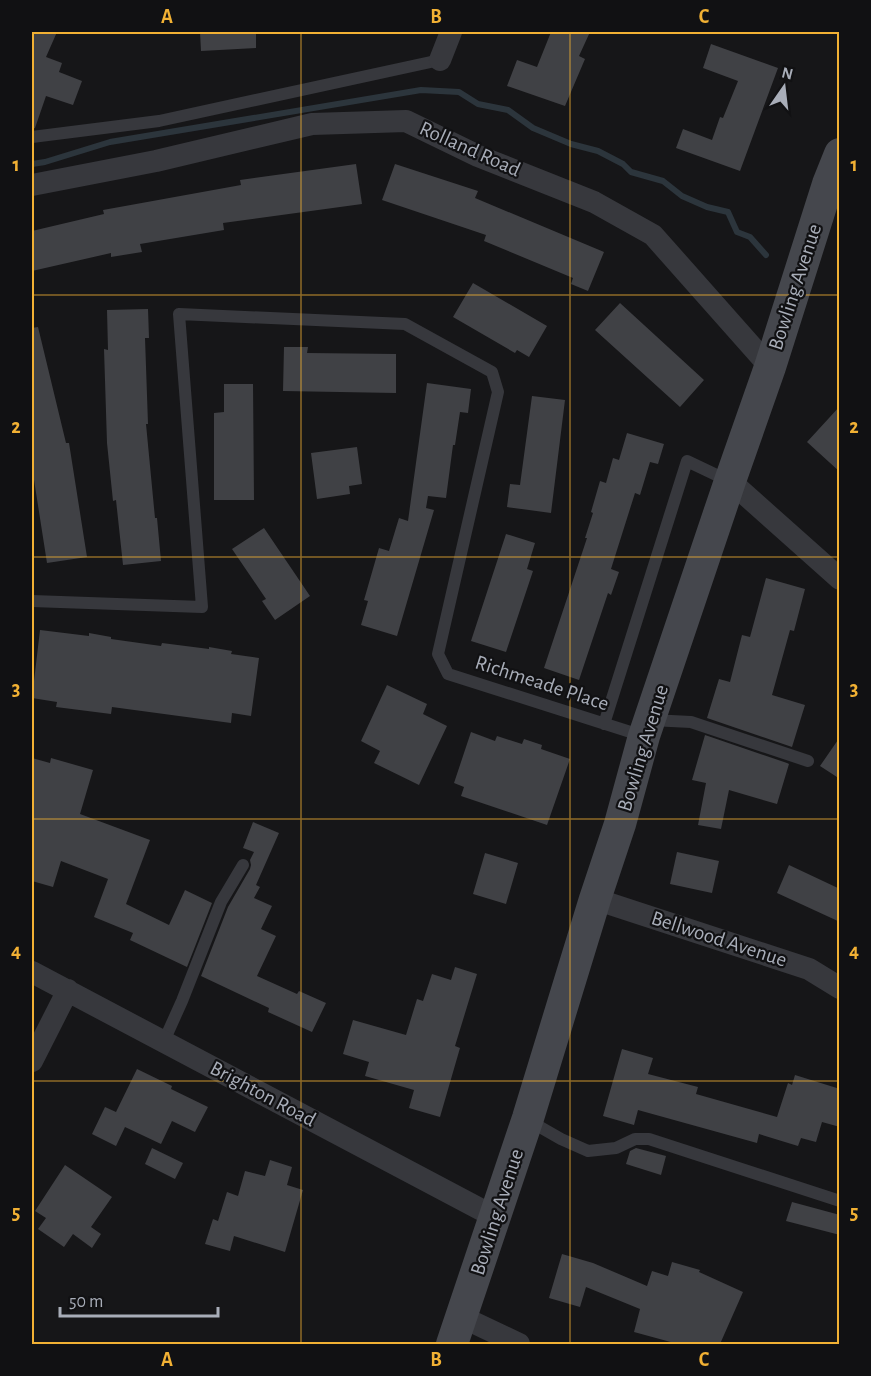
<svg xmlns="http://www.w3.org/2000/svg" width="871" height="1376" font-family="'Alegreya Sans',sans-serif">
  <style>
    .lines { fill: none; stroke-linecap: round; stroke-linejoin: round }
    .stream { stroke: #2c353c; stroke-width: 6 }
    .building { fill: #404145 }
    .lane { stroke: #37383d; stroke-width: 12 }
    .street { stroke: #37383d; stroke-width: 22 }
    .secondary { stroke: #45474d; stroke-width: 32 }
    .grid { fill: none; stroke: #f2b134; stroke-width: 1.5; stroke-opacity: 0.55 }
    .labels { text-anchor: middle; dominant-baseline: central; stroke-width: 4.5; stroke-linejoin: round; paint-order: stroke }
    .street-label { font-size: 21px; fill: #a8adb8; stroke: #111113 }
    .neatline { fill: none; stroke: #f2b134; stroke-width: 2 }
    .grid-label { font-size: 20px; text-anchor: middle; font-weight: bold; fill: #f2b134 }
  </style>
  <rect width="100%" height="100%" fill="#161618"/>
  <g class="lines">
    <path class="stream" d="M32,164L45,162L110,142L421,90L459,92L478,104L508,110L533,128L571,144L598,151L623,164L631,172L663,181L682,196L707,207L728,212L737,232L750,237L766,255"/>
  </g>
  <path class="building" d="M32,32H57L46,57L62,63L59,72L82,81L73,105L46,96L35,128L32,129Z
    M200,32H256V48L201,51Z
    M551,32H590L579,56L585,59L565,106L507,86L517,60L537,67Z
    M711,44L778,68L740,171L676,148L683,129L712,140L720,117L723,118L738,81L703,68Z
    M356,164L362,204L223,223L224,230L140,244L142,252L111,257V253L32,271V231L104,214L103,210L241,185L240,180Z
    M395,164L478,191L475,198L604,252L588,291L571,284L573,278L484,241L486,235L382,200Z
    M473,283L547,326L529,357L517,350L515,353L453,317Z
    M620,303L704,380L680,407L595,330Z
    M148,309L149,338H145L148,424H146L155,518H157L161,561L123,565L116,500L113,501L107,443L104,349L108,350L107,310Z
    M38,327L66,443H69L87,557L47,563L32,467V328Z
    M284,347H308L307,353L396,354V393L283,391Z
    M427,383L471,389L468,413L460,412L455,445H453L446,498L428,496L426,508L434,510L397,636L361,625L368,601L364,600L379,548L389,551L399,518L408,521Z
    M224,384H253L254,500H214V413L224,412Z
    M532,396L565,400L551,513L507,507L510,484L520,485Z
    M840,406V472L807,442Z
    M627,433L664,444L658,464L650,462L640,495L635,493L611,569L619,572L611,595L608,593L579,680L544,668L587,538H585L593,513L591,512L600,481L606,483L613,458L619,460Z
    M357,447L362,484L349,486L350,494L317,499L311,453Z
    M264,528L310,596L275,620L262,601L266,599L232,549Z
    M506,534L535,543L527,569L533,571L506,652L471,641Z
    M766,578L805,589L794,631L790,630L772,695L805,705L792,747L707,718L719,679L730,682L742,635L750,637Z
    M40,630L89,636V633L111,637V639L161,646L162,643L209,649V647L232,651L231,654L259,658L251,716L232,713L231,723L112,707L111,714L56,707L57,702L32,698Z
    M387,685L427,704L423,714L447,726L419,785L374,763L380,751L361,741Z
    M471,732L495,741L497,736L522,744L524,739L542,745L541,749L570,759L547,825L461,796L464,787L454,783Z
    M705,735L787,763L789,764L777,804L729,790L721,829L698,825L706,783L692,780Z
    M840,737V779L820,766Z
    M32,758L50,763L51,758L93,770L80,814L150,840L126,904L169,925L185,890L212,903L187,967L130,940L133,933L94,917L108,879L61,861L53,887L32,881Z
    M253,822L279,833L256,885L260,887L254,898L272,906L261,929L276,936L257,976L297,994L299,991L326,1003L312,1032L268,1012L269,1008L201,976L228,907L250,869L251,865L250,860L254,852L243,848Z
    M677,852L719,861L712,893L670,884Z
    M485,853L518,863L506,904L473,894Z
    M789,865L840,889V922L777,893Z
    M455,967L477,974L455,1046L460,1048L440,1117L409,1108L414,1090L365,1076L369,1062L343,1054L353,1020L406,1035L417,999L423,1001L432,974L451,980Z
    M622,1049L653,1058L648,1074L698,1087L696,1094L777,1117L788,1083L792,1085L795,1075L840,1089V1127L822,1122L816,1142L801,1138L798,1146L759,1134L757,1143L638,1110L634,1125L603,1116Z
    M137,1069L172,1086L171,1089L208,1107L195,1132L172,1121L161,1144L125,1127L116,1146L92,1134L105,1107L116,1112Z
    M152,1148L183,1163L175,1179L145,1164Z
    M636,1148L666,1156L661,1175L626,1164L630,1151Z
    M270,1160L292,1167L287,1185L303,1190L285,1252L234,1236L230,1251L205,1244L213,1219L218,1221L227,1192L238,1196L245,1171L265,1176Z
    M65,1165L112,1197L91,1227L101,1234L92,1248L73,1234L64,1247L38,1229L46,1218L35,1211Z
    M792,1202L840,1215V1235L786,1221Z
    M562,1254L593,1263L647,1286L652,1271L668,1276L672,1262L700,1270L699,1272L743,1292L720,1344H678L634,1332L640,1309L586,1287L580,1307L549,1298Z"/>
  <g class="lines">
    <path class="lane" d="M32,137L159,121L440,60
      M32,601L202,607L179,314L405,324L492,372L498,392L438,654L448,674L643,736
      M651,720L691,722L808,761
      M604,724L687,461L729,481
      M164,1041L182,1001L221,902L243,865
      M529,1119L540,1127L561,1139L588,1151L616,1148L635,1139H649L840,1201"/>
    <path class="street" d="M440,60L451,32
      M32,185L156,161L312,124L406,121L478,156L594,202L653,235L770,367
      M730,481L840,579
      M595,899L809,969L840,988
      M32,972L495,1217
      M32,1061L68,990
      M462,1317L519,1344"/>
    <path class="secondary" d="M452,1344L528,1118L595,899L620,824L644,736L730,481L770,367L828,184L840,154"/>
  </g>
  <path class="grid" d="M301,32V1344M570,32V1344M32,295H840M32,557H840M32,819H840M32,1081H840"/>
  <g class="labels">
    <g class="street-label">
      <text transform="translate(470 149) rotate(24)">Rolland Road</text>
      <text transform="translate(795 287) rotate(-72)">Bowling Avenue</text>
      <text transform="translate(542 683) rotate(18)">Richmeade Place</text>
      <text transform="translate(643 748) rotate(-73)">Bowling Avenue</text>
      <text transform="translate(719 939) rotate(18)">Bellwood Avenue</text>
      <text transform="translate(263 1094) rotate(28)">Brighton Road</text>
      <text transform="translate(497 1212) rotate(-72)">Bowling Avenue</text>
    </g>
  </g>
  <rect width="871" height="1376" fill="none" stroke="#111113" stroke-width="66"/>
  <g transform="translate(784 87) rotate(14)" stroke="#111113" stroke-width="4.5" paint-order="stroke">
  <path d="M0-4.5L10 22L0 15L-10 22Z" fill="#a8adb8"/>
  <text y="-9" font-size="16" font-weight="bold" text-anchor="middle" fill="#a8adb8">N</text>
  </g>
  <path d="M60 1307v9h158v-9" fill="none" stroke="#a8adb8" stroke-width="3"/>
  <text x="69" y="1307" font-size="18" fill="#a8adb8" stroke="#111113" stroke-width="4.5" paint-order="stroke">50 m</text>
  <rect x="33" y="33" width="805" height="1310" class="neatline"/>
  <g class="grid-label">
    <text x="167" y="23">A</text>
    <text x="436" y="23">B</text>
    <text x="704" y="23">C</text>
    <text x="16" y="171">1</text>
    <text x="854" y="171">1</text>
    <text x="16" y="433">2</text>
    <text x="854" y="433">2</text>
    <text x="16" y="695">3</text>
    <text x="854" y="695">3</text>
    <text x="16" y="957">4</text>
    <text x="854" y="957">4</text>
    <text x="16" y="1219">5</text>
    <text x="854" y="1219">5</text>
    <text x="167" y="1366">A</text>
    <text x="436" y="1366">B</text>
    <text x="704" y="1366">C</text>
  </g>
</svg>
